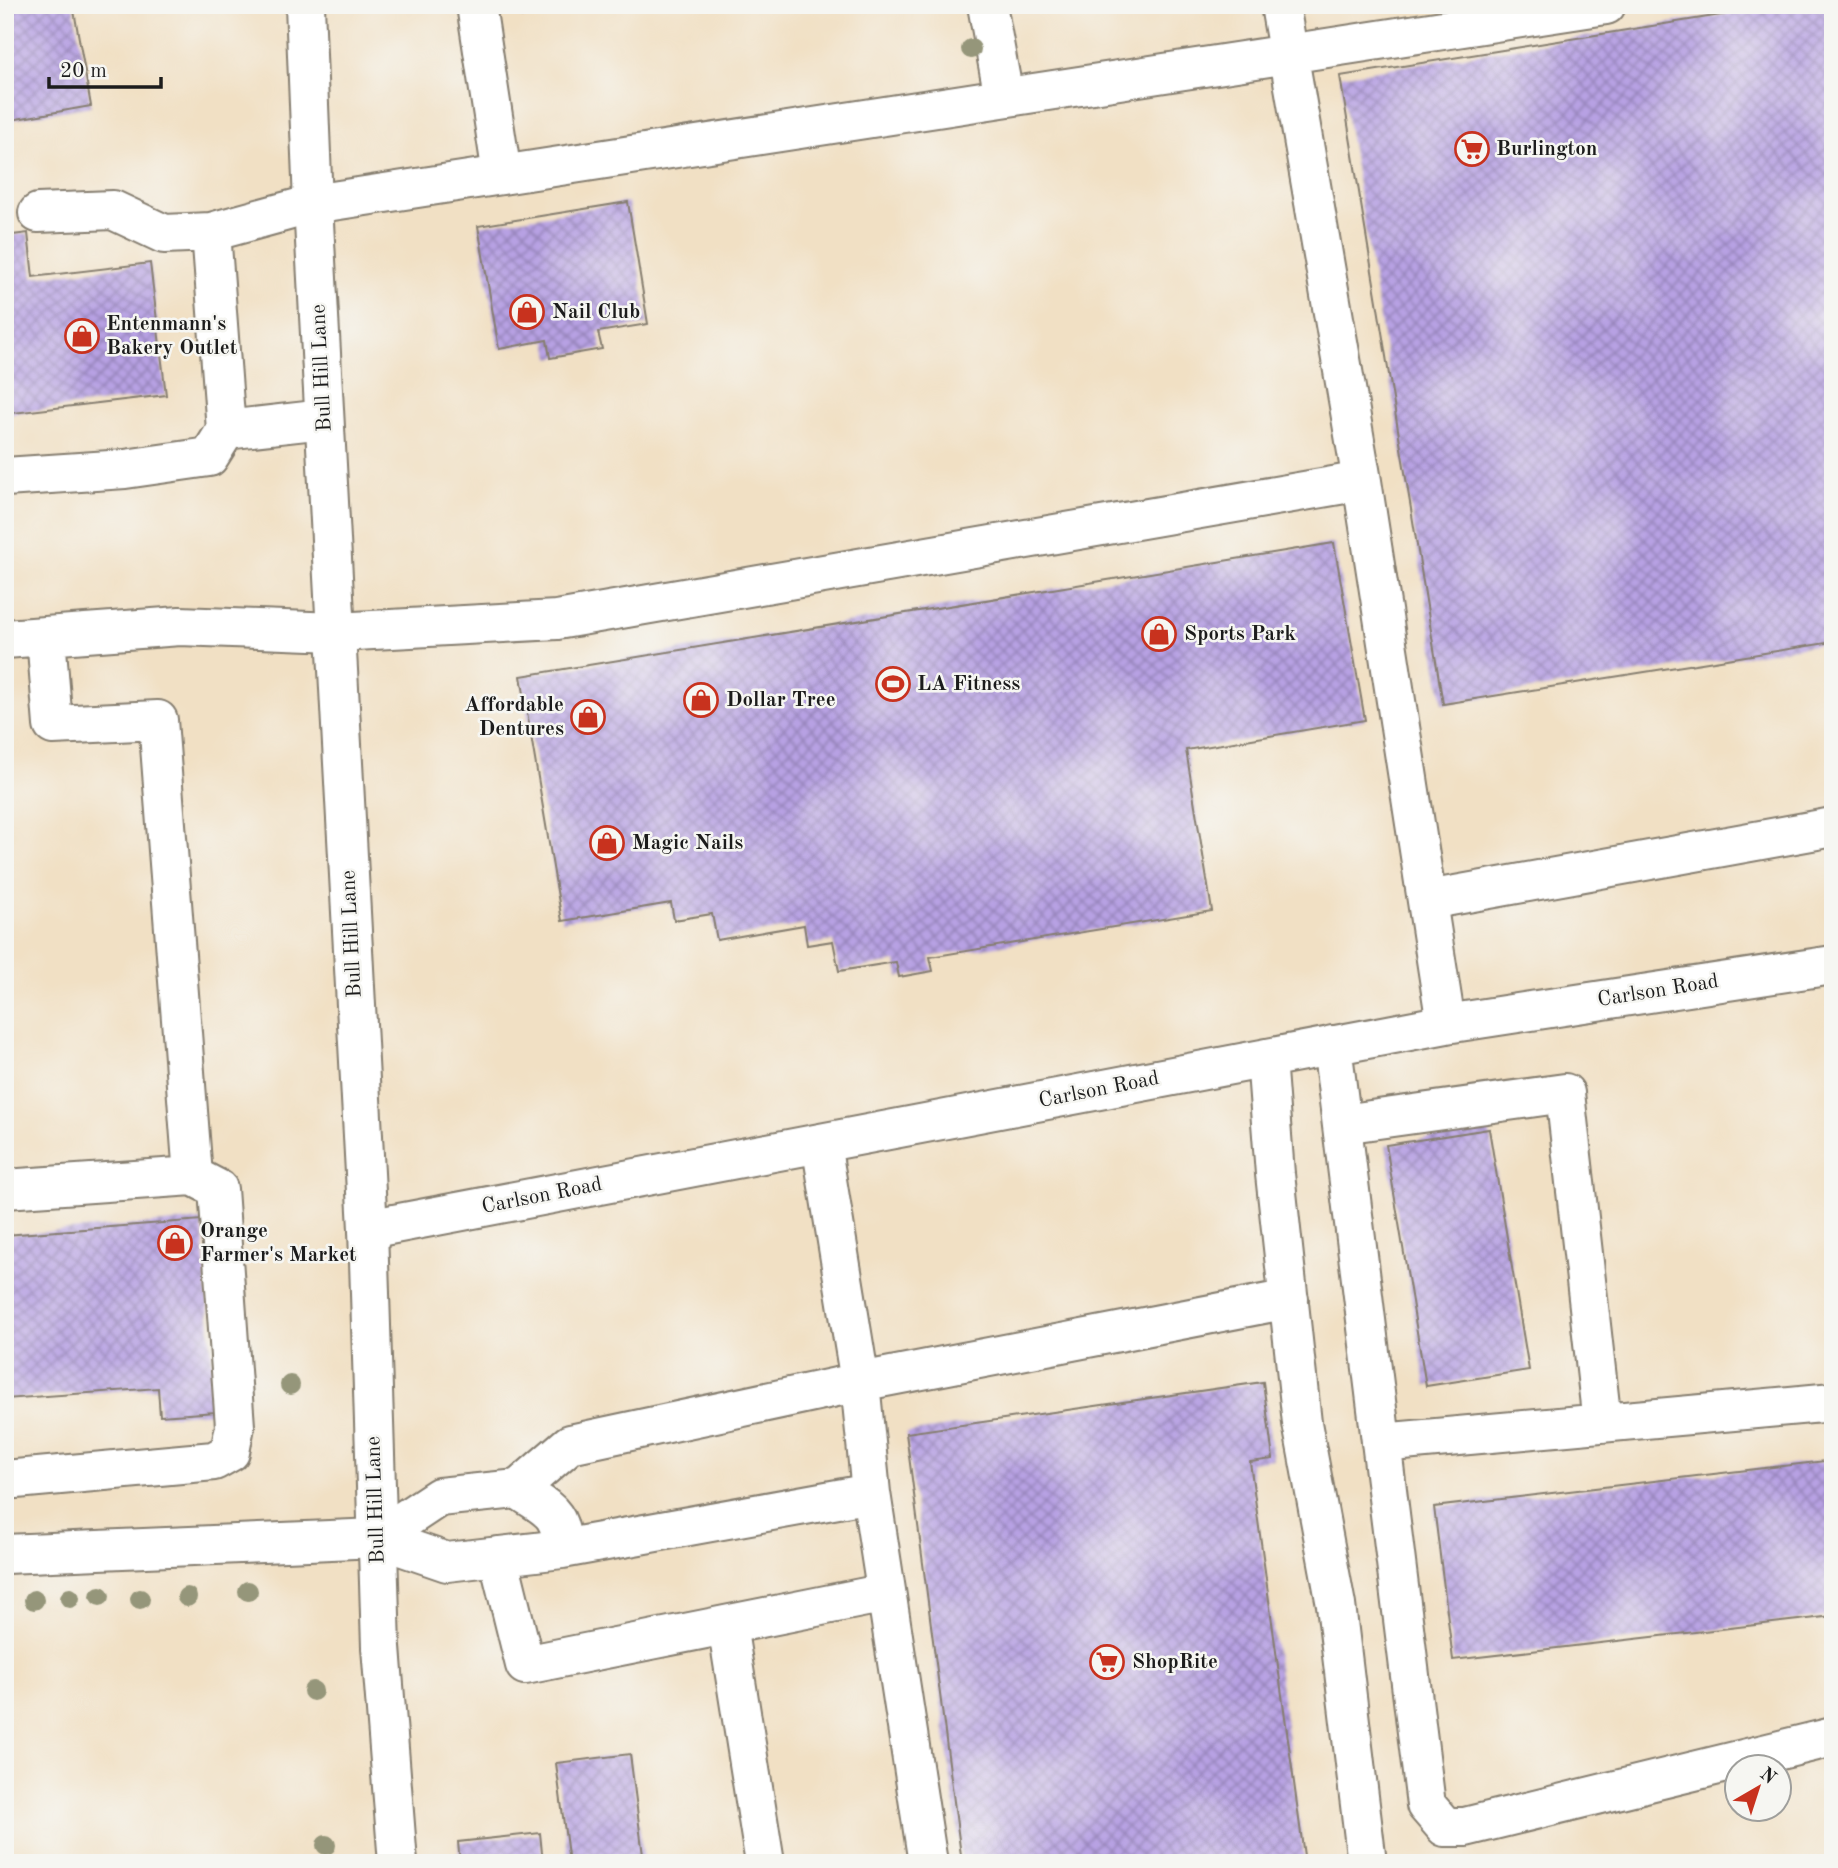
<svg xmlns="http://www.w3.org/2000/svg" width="1838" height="1868" font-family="'Old Standard TT',serif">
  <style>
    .building { fill: url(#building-cross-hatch) }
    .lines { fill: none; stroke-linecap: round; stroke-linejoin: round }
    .minor-casing { stroke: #867e70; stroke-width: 42 }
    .major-casing { stroke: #867e70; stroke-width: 42 }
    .minor { stroke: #fff; stroke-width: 38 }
    .major { stroke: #fff; stroke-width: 38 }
    .tree { fill: #95967a }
    .labels { text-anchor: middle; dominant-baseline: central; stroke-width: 5; stroke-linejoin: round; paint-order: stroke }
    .poi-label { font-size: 21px; font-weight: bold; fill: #1c1c1c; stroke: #f6f6f2; text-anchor: start }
    .street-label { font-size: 21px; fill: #1c1c1c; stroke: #f6f6f2 }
  </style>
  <defs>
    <pattern id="building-cross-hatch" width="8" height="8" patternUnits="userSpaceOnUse" patternTransform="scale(1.75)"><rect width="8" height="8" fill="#b7a1e3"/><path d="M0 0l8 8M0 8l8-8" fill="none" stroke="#9482b7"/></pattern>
  </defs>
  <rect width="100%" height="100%" fill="#f6f6f2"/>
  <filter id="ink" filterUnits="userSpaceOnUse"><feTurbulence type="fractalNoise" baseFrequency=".0143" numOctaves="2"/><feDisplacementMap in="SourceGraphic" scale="14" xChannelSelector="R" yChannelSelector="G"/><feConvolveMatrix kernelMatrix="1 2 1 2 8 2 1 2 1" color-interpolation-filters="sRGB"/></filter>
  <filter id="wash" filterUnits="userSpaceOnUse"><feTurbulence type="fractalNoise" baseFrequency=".00686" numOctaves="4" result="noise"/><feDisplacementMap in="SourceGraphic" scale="28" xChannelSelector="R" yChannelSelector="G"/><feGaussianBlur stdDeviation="1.57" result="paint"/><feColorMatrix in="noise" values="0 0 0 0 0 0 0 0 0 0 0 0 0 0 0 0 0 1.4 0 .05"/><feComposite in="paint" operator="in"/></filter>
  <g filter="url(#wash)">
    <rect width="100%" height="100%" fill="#f1e0c4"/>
    <g id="blocks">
      <path class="building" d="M5,5H73L91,106L5,121Z
        M520,5H587L588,7L522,17Z
        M1783,5H1833V642L1443,704L1340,76Z
        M628,202L648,324L598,332L602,349L550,358L547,340L499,349L478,226Z
        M28,233L33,277L150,263L166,395L5,414V236Z
        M1334,543L1365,720L1186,750L1212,911L930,957L933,971L899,977L896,962L839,971L833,941L807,945L804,925L717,940L712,914L674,920L671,903L562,921L521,676Z
        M1489,1129L1529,1370L1426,1386L1386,1145Z
        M202,1220L216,1412L160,1416L158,1388L5,1399V1235Z
        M1263,1382L1273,1459L1250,1462L1305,1863H962L906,1433Z
        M1833,1460V1616L1453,1660L1434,1507Z
        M630,1754L644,1863H569L556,1763Z
        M540,1833L543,1863H460L458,1842Z"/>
    </g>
  </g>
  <g filter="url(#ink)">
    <use href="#blocks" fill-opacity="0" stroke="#867e70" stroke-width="2"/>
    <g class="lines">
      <g class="minor-casing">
        <path id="minor" d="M476,5L502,175
          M987,5L1004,97
          M1280,5L1362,481L1446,1024
          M38,213L113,210L164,234L211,232
          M324,419L226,430L211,232L313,204L1606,5
          M5,477L125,469L209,457L226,430
          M5,639L180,626L336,632L557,620L1362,481
          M1428,900L1833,827
          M1332,1045L1426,1805L1445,1827H1465L1833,1737
          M1266,1058L1275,1174L1302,1423L1336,1605L1367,1863
          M1342,1124L1565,1093L1602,1423
          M5,1189L193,1176
          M368,1229L1446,1024L1833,965
          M1381,1443L1833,1402
          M5,1480L214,1461L230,1452L235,1426L218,1189L193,1176L158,720L53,725L46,636
          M518,1489C547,1510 561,1510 562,1549
          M871,1493L928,1863
          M377,1538L439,1497L518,1489L570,1444L860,1382L1289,1299
          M5,1554L377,1538L447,1562L562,1549L871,1493L860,1382L821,1143
          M498,1556L525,1665L886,1593
          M727,1625L765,1863"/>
      </g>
      <g class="major-casing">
        <path id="major" d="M305,5L313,204L368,1229L381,1647L398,1863"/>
      </g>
      <use href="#minor" class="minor"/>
      <use href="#major" class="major"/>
    </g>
    <g class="tree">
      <circle cx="971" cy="49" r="10"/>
      <circle cx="290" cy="1385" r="10"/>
      <circle cx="248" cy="1591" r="10"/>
      <circle cx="100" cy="1596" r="10"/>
      <circle cx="187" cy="1597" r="10"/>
      <circle cx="70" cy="1598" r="10"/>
      <circle cx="140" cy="1599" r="10"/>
      <circle cx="34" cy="1600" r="10"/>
      <circle cx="313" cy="1691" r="10"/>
      <circle cx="326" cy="1845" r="10"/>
    </g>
  </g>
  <defs>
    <g id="supermarket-ring" transform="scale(1.75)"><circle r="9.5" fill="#f6f6f2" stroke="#c8321e" stroke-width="1.5"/><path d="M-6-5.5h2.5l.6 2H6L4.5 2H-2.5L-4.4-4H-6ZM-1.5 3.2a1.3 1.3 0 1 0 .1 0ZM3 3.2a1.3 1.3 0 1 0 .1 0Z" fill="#c8321e"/></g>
    <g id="shop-ring" transform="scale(1.75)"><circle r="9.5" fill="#f6f6f2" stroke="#c8321e" stroke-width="1.5"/><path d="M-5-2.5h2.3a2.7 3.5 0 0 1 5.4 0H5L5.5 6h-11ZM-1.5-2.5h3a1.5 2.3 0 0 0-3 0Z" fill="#c8321e"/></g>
    <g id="stadium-ring" transform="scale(1.75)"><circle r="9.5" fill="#f6f6f2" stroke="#c8321e" stroke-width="1.5"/><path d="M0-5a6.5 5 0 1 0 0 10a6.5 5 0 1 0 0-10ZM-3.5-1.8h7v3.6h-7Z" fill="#c8321e"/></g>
  </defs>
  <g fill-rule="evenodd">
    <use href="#supermarket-ring" x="1472" y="149"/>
    <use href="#shop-ring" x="527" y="312"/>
    <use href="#shop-ring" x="82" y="336"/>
    <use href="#shop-ring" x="1159" y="634"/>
    <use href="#stadium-ring" x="893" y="684"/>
    <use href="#shop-ring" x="701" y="700"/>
    <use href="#shop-ring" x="588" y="717"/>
    <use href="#shop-ring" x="607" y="843"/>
    <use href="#shop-ring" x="175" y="1243"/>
    <use href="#supermarket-ring" x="1107" y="1662"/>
  </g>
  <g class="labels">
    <g class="poi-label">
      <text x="1496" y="149">Burlington</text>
      <text x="552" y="312">Nail Club</text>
      <text x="106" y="324">Entenmann's<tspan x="106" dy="24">Bakery Outlet</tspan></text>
      <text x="1184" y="634">Sports Park</text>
      <text x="917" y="684">LA Fitness</text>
      <text x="726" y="700">Dollar Tree</text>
      <text x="564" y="705" text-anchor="end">Affordable<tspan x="564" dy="24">Dentures</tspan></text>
      <text x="632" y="843">Magic Nails</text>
      <text x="200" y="1231">Orange<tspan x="200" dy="24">Farmer's Market</tspan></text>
      <text x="1132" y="1662">ShopRite</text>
    </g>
    <g class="street-label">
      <text transform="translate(322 368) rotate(-93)">Bull Hill Lane</text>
      <text transform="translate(352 934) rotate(-93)">Bull Hill Lane</text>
      <text transform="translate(1658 991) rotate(-9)">Carlson Road</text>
      <text transform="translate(1099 1090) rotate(-11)">Carlson Road</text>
      <text transform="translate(542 1196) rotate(-11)">Carlson Road</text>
      <text transform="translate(376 1500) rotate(-92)">Bull Hill Lane</text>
    </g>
  </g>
  <rect width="1838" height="1868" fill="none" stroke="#f6f6f2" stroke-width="28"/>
  <g transform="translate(1758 1788) rotate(39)"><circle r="33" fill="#f6f6f2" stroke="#9f9f9c" stroke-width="2"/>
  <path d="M0-5L12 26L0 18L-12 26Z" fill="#c8321e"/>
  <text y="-10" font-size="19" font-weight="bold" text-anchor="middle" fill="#1c1c1c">N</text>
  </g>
  <path d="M49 77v10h112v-10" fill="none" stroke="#1c1c1c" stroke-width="3.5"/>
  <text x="60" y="77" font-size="21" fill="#1c1c1c" stroke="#f6f6f2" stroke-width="5" paint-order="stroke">20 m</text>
</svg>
